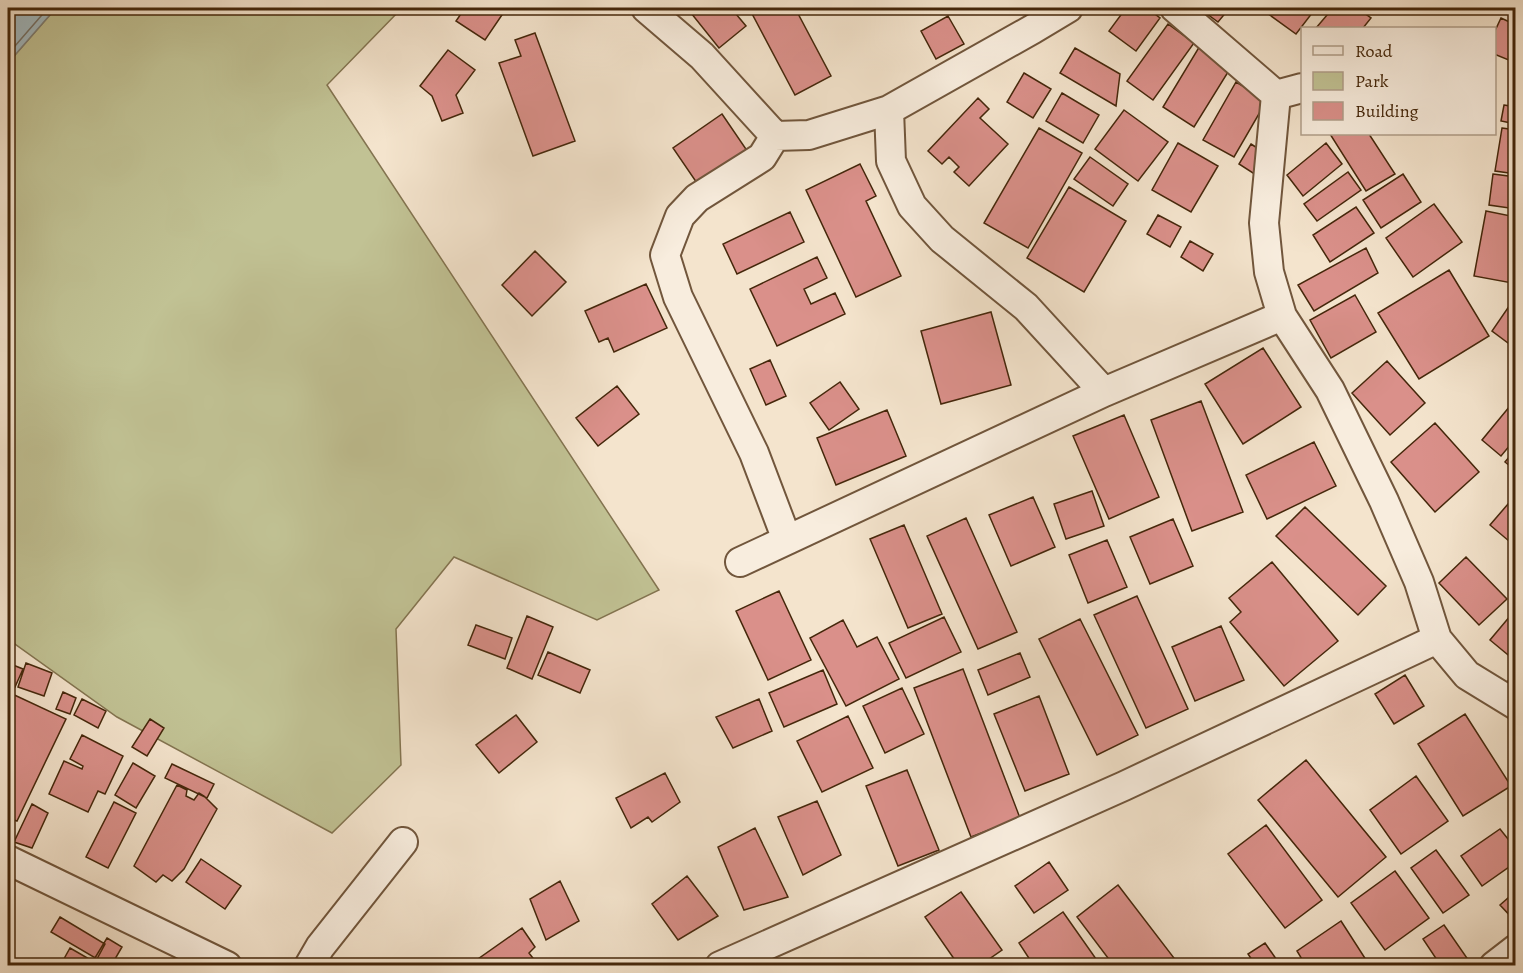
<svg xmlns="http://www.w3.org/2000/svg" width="1523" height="973" font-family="Alegreya,serif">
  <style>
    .green { fill: #c1c294; stroke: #837450; stroke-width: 1.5 }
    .water { fill: #a2bbc3; stroke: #7d8079; stroke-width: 1.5 }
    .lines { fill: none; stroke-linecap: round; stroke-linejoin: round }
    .shore { stroke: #747167; stroke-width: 1.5 }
    .building { fill: #da908a; stroke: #45270b; stroke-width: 1.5 }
    .minor-casing { stroke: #71563c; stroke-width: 32 }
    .minor { stroke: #f8edde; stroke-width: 28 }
  </style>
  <rect width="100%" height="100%" fill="#f4e4cd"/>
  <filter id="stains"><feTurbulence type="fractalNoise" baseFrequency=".00333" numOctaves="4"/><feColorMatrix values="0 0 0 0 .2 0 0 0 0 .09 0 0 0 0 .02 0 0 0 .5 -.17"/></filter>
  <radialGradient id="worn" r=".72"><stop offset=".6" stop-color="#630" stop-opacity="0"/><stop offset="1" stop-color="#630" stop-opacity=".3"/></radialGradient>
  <path class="green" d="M56,8H402L327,85L659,590L597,620L454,557L396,629L401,765L332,833L117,717L8,639V63Z"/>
  <path class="water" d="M8,8H56L8,63Z"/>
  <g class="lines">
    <path class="shore" d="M8,54L48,8"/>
  </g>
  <path class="building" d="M465,8H504L506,9L485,40L456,21Z
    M687,8H731L746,26L719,48Z
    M749,8H795L831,76L795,95Z
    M1126,8H1147L1160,18L1136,51L1109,31Z
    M1199,8H1225L1228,10L1218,22Z
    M1260,8H1316L1296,34Z
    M1333,8H1357L1371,18L1363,28H1316Z
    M948,16L964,44L936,59L921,31Z
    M1501,18L1516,25V63L1494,54V33Z
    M1168,24L1194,43L1153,100L1127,81Z
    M535,33L575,141L533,156L499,63L521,56L515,40Z
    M1201,44L1233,64L1194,127L1163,107Z
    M1075,48L1120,74L1116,106L1060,73Z
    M448,50L475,70L456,95L463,113L442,121L432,96L420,86Z
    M1024,73L1051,89L1033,118L1007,102Z
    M1236,82L1267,100L1234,157L1203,140Z
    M1062,93L1099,115L1083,143L1046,121Z
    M978,98L989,109L980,118L1008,144L969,186L954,172L959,167L949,157L942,164L928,151Z
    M1504,105L1516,107V124L1501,121Z
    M1124,110L1168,142L1138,181L1095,149Z
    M722,114L750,155L701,189L673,148Z
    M1039,128L1082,153L1028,248L984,223Z
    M1502,128L1516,130V174L1495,171Z
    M1330,134H1369L1395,174L1366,191Z
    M1178,143L1218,166L1191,212L1152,190Z
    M1326,143L1342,164L1303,196L1287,175Z
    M1251,144L1268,155L1256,175L1239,164Z
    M1090,157L1128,184L1113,206L1074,179Z
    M860,164L876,196L866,201L901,276L856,297L806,190Z
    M1348,172L1361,190L1317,221L1304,204Z
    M1403,174L1421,202L1381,228L1363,200Z
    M1493,174L1516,177V209L1489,205Z
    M1069,187L1126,221L1084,292L1027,258Z
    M1434,204L1462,242L1413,277L1386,238Z
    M1356,207L1374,233L1330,262L1313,235Z
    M1486,211L1516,217V265L1512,283L1474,276Z
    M790,212L804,242L737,274L723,244Z
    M1158,215L1181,227L1170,247L1147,234Z
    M1190,241L1213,254L1203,271L1181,257Z
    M1366,248L1378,273L1314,311L1298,285Z
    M535,251L566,282L532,316L502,285Z
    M817,257L827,278L804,289L811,304L835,293L845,314L777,346L750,289Z
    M1449,270L1489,336L1419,379L1378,313Z
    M646,284L667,328L614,352L608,338L599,342L585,311Z
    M1355,295L1376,332L1331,358L1310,320Z
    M1514,299L1516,332L1508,343L1492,331Z
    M991,312L1011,385L941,404L921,331Z
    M1263,348L1301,407L1243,444L1205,384Z
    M770,360L786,396L766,405L750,369Z
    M1387,361L1425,403L1390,435L1352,393Z
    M840,382L859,409L829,430L810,403Z
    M617,386L639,414L598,446L576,418Z
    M1201,401L1243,512L1192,531L1151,420Z
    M1510,406L1516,410V438L1501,456L1482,440Z
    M887,410L906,456L836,485L817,438Z
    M1124,415L1159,497L1109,519L1073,436Z
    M1435,423L1479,472L1435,512L1391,462Z
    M1314,442L1336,486L1267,519L1246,475Z
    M1516,449V471L1505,462Z
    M1092,491L1104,526L1066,539L1054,504Z
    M1033,497L1055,547L1011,566L989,515Z
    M1508,504L1516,510V547L1490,525Z
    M1305,507L1386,586L1358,615L1276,536Z
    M966,518L1017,632L978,649L927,536Z
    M1173,519L1193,566L1150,584L1130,537Z
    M904,525L942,614L908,628L870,539Z
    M1107,540L1127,587L1088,603L1069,555Z
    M1466,557L1507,599L1479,625L1439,583Z
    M1272,562L1338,641L1284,686L1230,622L1241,612L1229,598Z
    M779,591L811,660L768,680L736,611Z
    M1137,596L1188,709L1146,728L1094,615Z
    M1516,609V656L1513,659L1490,640Z
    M527,616L553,627L532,679L507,668Z
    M944,617L961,652L906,678L889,643Z
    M1080,619L1138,735L1097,755L1039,639Z
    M843,620L857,647L877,637L899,679L846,706L810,638Z
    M476,625L512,638L505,659L468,645Z
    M1221,626L1244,680L1195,701L1172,647Z
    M548,652L590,670L580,693L538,675Z
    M1020,653L1030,677L988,695L978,670Z
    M8,663L23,669L15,687L8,684Z
    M26,663L52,673L44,696L18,687Z
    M963,669L1020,818L971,837L914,688Z
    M823,670L837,704L784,727L769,693Z
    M1516,670V687L1508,681Z
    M1405,675L1424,706L1394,724L1375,694Z
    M902,688L924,734L885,753L863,706Z
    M8,692L66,719L17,821L8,818Z
    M63,692L76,698L70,714L56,709Z
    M1039,696L1069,774L1025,791L994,714Z
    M82,699L106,711L98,728L74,715Z
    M759,699L772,731L733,748L716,717Z
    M1465,714L1511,786L1463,816L1418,744Z
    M516,715L537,742L499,773L476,745Z
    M848,716L873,768L822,792L797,741Z
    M150,719L164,728L147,756L132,747Z
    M82,735L123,756L105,794L98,791L88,812L49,794L64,761L82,769L83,766L70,759Z
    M1306,760L1386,857L1338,897L1258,800Z
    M133,763L155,776L136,808L115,795Z
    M172,764L214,784L207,798L165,778Z
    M907,770L939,850L898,866L866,786Z
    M665,773L680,802L652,822L648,817L631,828L616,798Z
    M1416,776L1448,821L1401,854L1370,810Z
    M177,785L187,790L186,796L194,800L199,793L204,796L217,809L184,869L172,881L163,875L156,882L134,866Z
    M817,801L841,855L803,875L778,817Z
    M114,802L136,813L108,868L86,857Z
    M32,804L48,813L32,848L14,842Z
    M1266,825L1322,900L1285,928L1228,854Z
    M755,828L788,897L744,910L718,847Z
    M1500,829L1516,849V862L1482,886L1461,856Z
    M1436,850L1469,895L1443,913L1411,868Z
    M201,859L241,886L225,909L186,882Z
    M1049,862L1068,890L1034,913L1015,886Z
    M1395,871L1429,918L1385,950L1351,903Z
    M687,876L718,916L678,940L652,904Z
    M560,881L579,921L546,940L530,899Z
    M1118,885L1174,958L1164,966H1114L1077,917Z
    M1516,891V922L1500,905Z
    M961,892L1002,950L979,966H959L925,917Z
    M1063,912L1101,966H1034L1019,943Z
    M60,917L105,944L97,959L51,932Z
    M1341,921L1370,966H1306L1297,951Z
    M1444,925L1469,961L1462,966H1441L1423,939Z
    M522,928L535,947L529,953L539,966H468Z
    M107,938L122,947L111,966H90Z
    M1265,943L1281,966H1256L1248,954Z
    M70,948L91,960L88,966H60Z"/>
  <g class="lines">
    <g class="minor-casing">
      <path id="minor" d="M646,8L702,56L775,136L809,135L889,110L1033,29L1068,8
        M1175,8L1276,95L1302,88
        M1276,95L1264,223L1269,272L1282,316L1330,390L1384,501L1419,582L1437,639L1467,675L1516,705
        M889,110L891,161L912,206L942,239L1026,307L1104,392
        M775,136L762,157L697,198L680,216L665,255L678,297L754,453L787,540
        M740,562L1104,392L1282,316
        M8,860L227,966
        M309,966L320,947L403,842
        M720,966L1124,786L1437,639
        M1494,966L1516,949"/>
    </g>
    <use href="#minor" class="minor"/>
  </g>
  <rect width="1523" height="973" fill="none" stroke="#f4e4cd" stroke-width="30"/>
  <rect x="9" y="9" width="1505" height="955" fill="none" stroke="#45270b" stroke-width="3"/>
  <rect x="15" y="15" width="1493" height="943" fill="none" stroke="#45270b" stroke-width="1.5"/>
  <rect x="1301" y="27" width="195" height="108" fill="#f8edde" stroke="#b09e8a" stroke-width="1.5"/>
  <rect x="1313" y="46" width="30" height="9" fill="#f8edde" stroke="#b09e8a" stroke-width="1.5"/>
  <text x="1355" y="57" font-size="18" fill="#45270b">Road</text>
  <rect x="1313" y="72" width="30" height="18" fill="#c1c294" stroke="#b09e8a" stroke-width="1.5"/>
  <text x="1355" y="87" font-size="18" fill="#45270b">Park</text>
  <rect x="1313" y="102" width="30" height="18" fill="#da908a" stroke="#b09e8a" stroke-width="1.5"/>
  <text x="1355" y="117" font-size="18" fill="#45270b">Building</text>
  <rect width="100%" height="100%" filter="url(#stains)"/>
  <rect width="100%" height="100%" fill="url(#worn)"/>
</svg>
